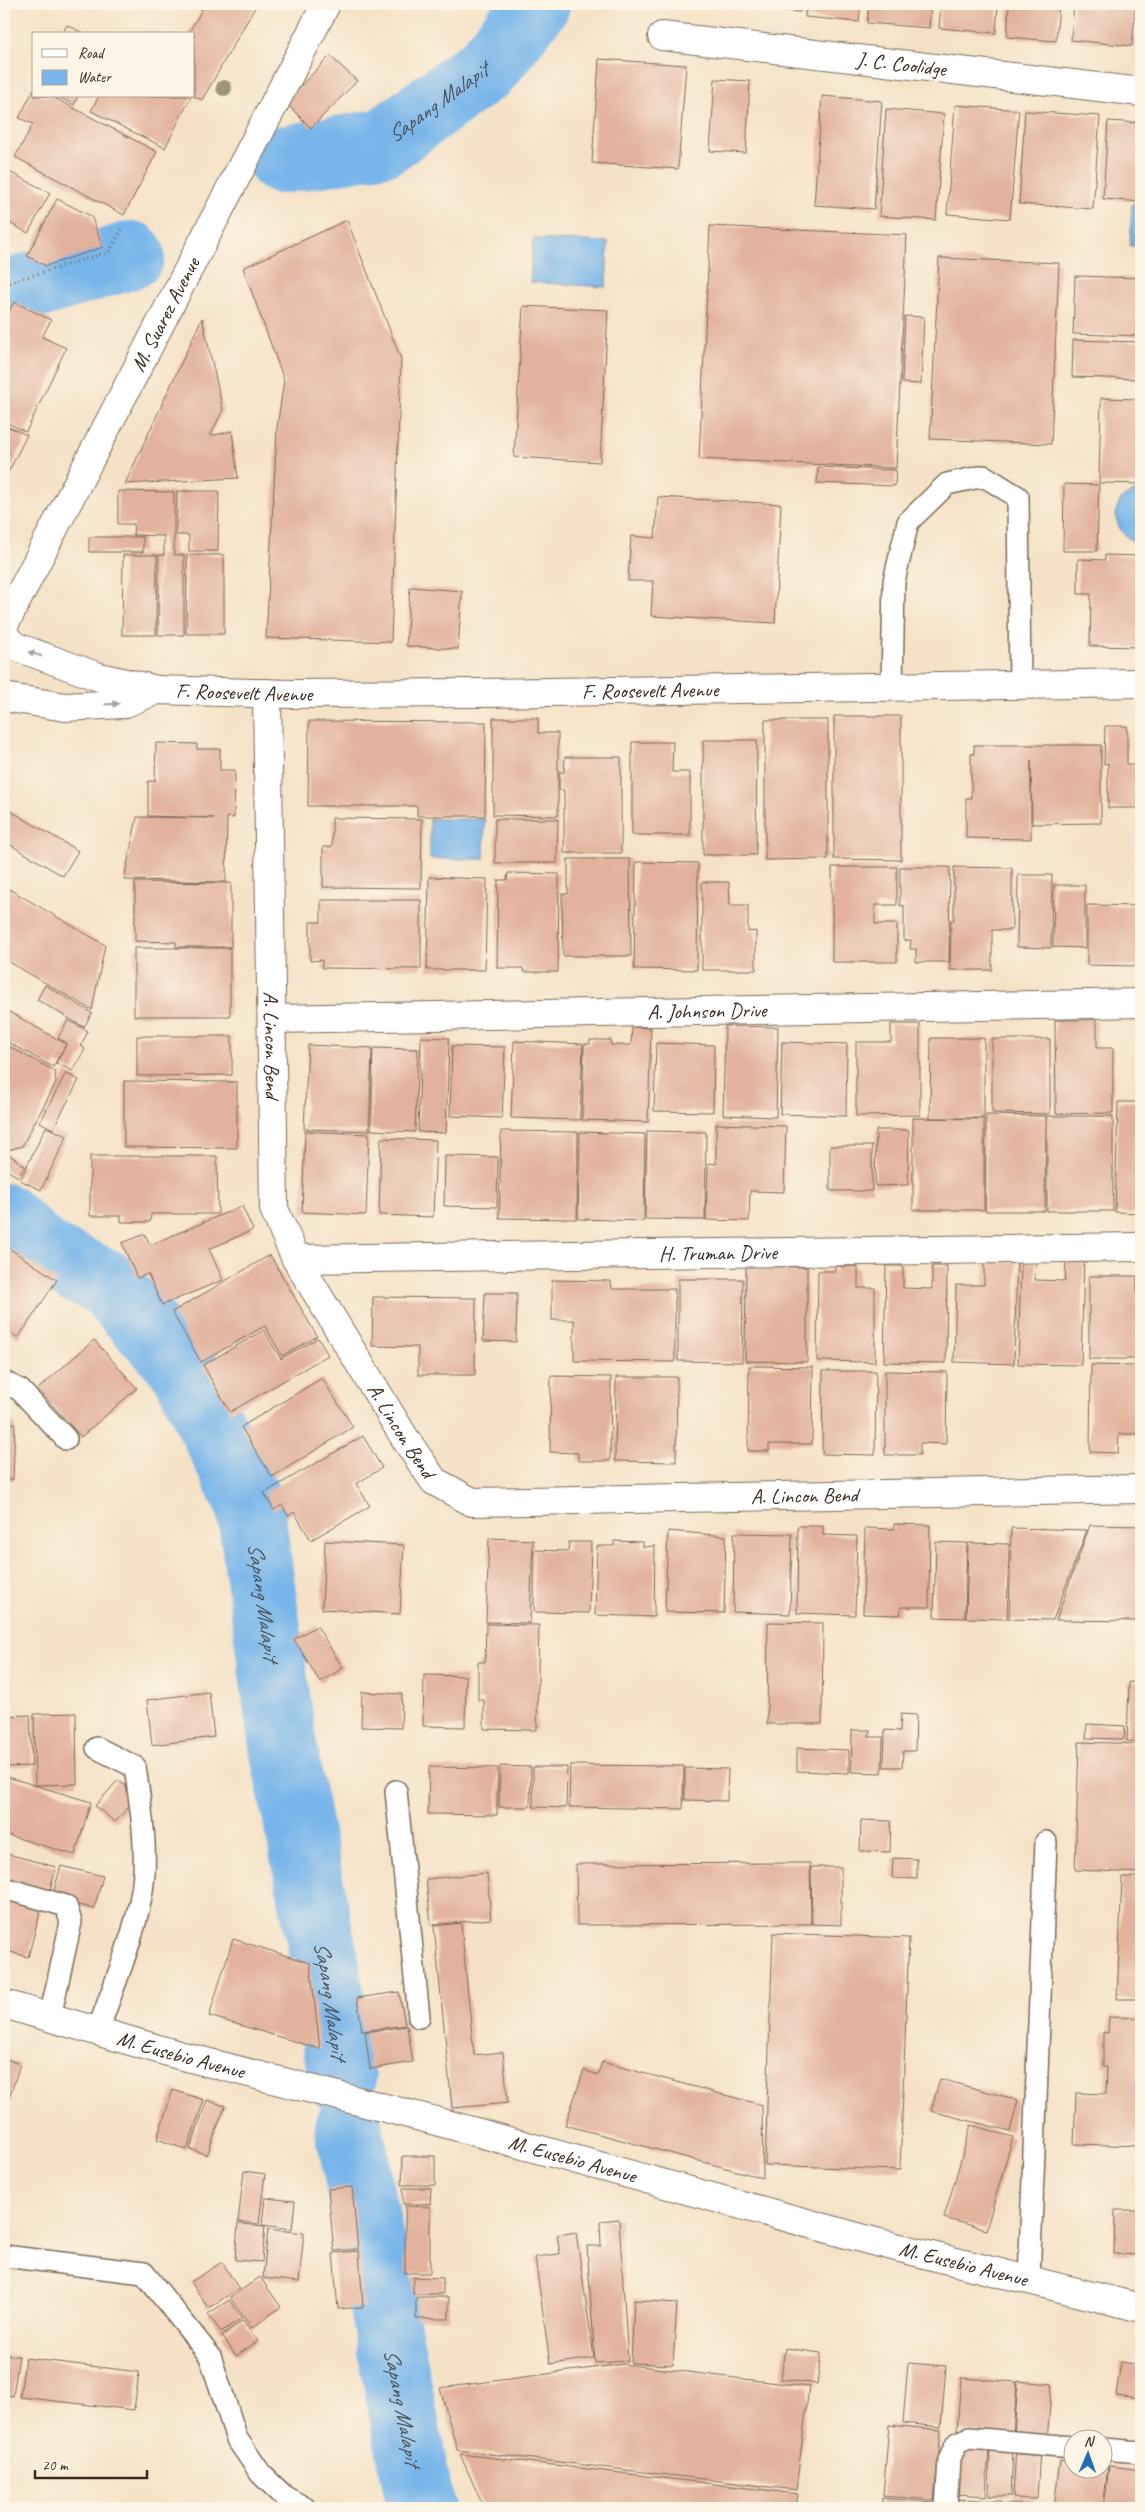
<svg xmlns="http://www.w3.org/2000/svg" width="1145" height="2512" font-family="Caveat,sans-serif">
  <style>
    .water { fill: #77b5ea; stroke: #597084 }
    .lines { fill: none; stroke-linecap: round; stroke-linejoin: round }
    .river { stroke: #77b5ea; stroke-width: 68 }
    .building { fill: #e2b29c }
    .service-casing { stroke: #7c6a59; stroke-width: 24 }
    .minor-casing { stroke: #7c6a59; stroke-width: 30 }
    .tertiary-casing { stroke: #7c6a59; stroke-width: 30 }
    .path { stroke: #7c6a59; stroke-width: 3; stroke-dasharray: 1 4; stroke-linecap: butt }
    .service { stroke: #fff; stroke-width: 21 }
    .minor { stroke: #fff; stroke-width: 28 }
    .tertiary { stroke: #fff; stroke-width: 28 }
    .tree { fill: #9e9579 }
    .oneway { fill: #a79f9a }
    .labels { text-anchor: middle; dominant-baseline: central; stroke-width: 5; stroke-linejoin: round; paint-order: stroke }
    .street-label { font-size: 21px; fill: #3b2a1e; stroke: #fcf5e5 }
    .water-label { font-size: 22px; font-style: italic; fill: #4d545b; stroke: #fcf5e5 }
  </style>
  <rect width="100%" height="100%" fill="#fcf5e5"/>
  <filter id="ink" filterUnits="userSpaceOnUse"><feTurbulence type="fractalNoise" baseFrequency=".02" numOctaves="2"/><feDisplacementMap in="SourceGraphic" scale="10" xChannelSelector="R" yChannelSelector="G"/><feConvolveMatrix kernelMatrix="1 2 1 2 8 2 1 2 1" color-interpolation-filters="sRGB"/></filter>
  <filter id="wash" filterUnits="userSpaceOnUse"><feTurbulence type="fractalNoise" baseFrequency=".0096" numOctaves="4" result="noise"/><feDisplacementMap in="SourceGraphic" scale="20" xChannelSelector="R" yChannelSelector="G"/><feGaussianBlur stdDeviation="1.12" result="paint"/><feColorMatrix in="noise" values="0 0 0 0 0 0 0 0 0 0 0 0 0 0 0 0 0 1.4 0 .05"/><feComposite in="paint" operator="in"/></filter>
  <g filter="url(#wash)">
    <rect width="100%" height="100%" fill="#f5e2c6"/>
    <path class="water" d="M1132,204H1141V246H1130Z
      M533,239L608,242L606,287L530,282Z
      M1141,491V544C1109,536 1107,493 1141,491Z
      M430,819H485L484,859H430Z"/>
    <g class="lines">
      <g class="river">
        <path id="s1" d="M281,160L384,142L487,67L536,4"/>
        <path d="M4,295L131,255"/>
        <path id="s2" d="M4,1217L44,1254L106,1283L184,1368L250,1505L283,1746L327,1974L342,2081"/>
        <path id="s3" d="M349,2128L421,2508"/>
      </g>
    </g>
    <g id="blocks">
      <path class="building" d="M205,4H257L202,100L194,96V34H188Z
        M758,4H800V12L757,9Z
        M806,4H861L859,22L805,17Z
        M869,4H931L929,28L867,23Z
        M941,4H998L996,33L939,28Z
        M1009,4H1059L1056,41L1007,37Z
        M1074,4H1136L1132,46L1071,40Z
        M1140,6H1141V49L1136,48Z
        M67,25L85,34H62Z
        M330,56L357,81L311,128L285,102Z
        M599,59L686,65L678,169L592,163Z
        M715,79L750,81L746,153L710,151Z
        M34,89V96H51L157,152L124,215L15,157L33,124L19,118Z
        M57,96H78L74,105Z
        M99,96H190L191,97L165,148L91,111Z
        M822,96L882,101L874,209L814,205Z
        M955,105L1019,110L1010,219L947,214Z
        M886,109L944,114L936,220L879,216Z
        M1025,111L1100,116L1093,209L1019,204Z
        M1108,121L1141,123V202L1103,199Z
        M4,169L50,193L28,233L4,220Z
        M57,199L91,216L103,247L46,266L27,256Z
        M347,220L401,359L391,642L266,638L277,428L284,380L243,268Z
        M710,226L907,235L896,468L699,459Z
        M939,258L1059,263L1051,444L930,439Z
        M1075,276L1141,278V336L1073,334Z
        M14,302L51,320L42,337L66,348L26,432L4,421V321Z
        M523,306L608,310L600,462L514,457Z
        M905,316L924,317L921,384L902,383Z
        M202,318L223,410L210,436L232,431L238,478L125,484Z
        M1073,340L1141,342V379L1072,377Z
        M1101,398L1141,399V484L1099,483Z
        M4,425L27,435L8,473L4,471Z
        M818,467L896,470L895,486L817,483Z
        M1064,484L1099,485L1097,551H1063Z
        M118,491L174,492V555H184V635H158L159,555H164V536L133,535L134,524H118Z
        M177,491H219L218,551H189V535H176Z
        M658,497L781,504L775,623L651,616L653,581H628L631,536L655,538Z
        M89,537H143V552H89Z
        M123,555H157L156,635H122Z
        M187,555H224V634H186Z
        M1105,555L1141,556V647L1090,646L1091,594H1078V559L1105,560Z
        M410,587L462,591L458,649L406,646Z
        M834,716H901V860L834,859Z
        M493,718H538V733H558V816L493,815Z
        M765,720H828V859L765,860Z
        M309,721L486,722L485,816H417V806H308Z
        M1105,726H1127V765H1141V808H1108V763L1104,764Z
        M703,740H757L756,855H703Z
        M632,742H673L672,772H690V835H632Z
        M156,743L197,744V749H220V770H235L234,818L227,817L226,882L124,880L137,817L214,818L148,816V781H155Z
        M974,745H1101V823L1032,824L1031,760V839L966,838V798H971V754H974Z
        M565,757H621V853H564V790H559V772H564Z
        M4,807L78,851L63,876L4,841Z
        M332,818L422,819L421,888L323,887V847H332Z
        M495,819H558L557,863H495Z
        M568,859H630L631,956H563L562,894H568Z
        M636,862L698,863L697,970L634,969Z
        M832,867H897V905H875V924H897V962H832Z
        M900,867H950L949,962H916V949H910L911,940L904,941V905L900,906Z
        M954,867L1012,868V930H992V970H950L951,920H954Z
        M508,873L559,874L558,972H524L523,968H497L498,880H507Z
        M1018,875H1052L1051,948L1017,947Z
        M429,877L487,879L485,970H427Z
        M135,882L231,883V947H176V942L135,941Z
        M702,882H729L730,905H748V932L756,931V970H702Z
        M1054,885H1085V948L1053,947Z
        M4,886L105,945L92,1010L4,959Z
        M321,900H421V969L322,968V960L310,961V922H321Z
        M1087,905L1141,906V966L1087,965Z
        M134,948H230V1016H134Z
        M45,985L92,1013L84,1027L37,1000Z
        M4,1009L66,1044L53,1067L4,1040Z
        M68,1020L88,1031L81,1046L85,1049L73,1071L56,1063L67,1043L58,1038Z
        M1055,1020H1097V1048H1113V1113L1056,1114Z
        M891,1024H920V1115L856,1116V1042H891Z
        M725,1026L778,1027L776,1117L723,1115Z
        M632,1027L651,1028L648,1122L582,1120L584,1044H590V1040H611V1045H631Z
        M137,1036H232V1075L137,1076Z
        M421,1037L449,1038L446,1133L418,1132Z
        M931,1038H984V1118H930Z
        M992,1039H1050V1114L992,1113Z
        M514,1041L583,1044L580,1120L511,1118Z
        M782,1042L847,1044L846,1116L780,1114Z
        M656,1043L714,1045L713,1112L654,1111Z
        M308,1045L372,1048L369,1131L304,1129Z
        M452,1046L505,1047L502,1118L450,1116Z
        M10,1047L55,1071L56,1083L22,1146L5,1151L4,1049Z
        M373,1048L418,1049L415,1132L371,1130Z
        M66,1073L79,1080L53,1129L40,1122Z
        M124,1081L237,1082V1148L124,1147Z
        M1118,1102H1141V1213L1115,1212Z
        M986,1115L1046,1116L1045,1211H985Z
        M1047,1116H1113V1211H1047Z
        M913,1118L984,1119V1210H913Z
        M716,1124L786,1126L784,1192L750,1191L749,1221L706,1220L708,1163L716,1164Z
        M46,1127L67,1136L41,1190L20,1180Z
        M876,1130H909L908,1185L875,1186Z
        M305,1131L369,1134L366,1215L302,1212Z
        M501,1131L578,1132L577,1219L499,1218Z
        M647,1131L706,1132L705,1220L645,1219Z
        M580,1132L645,1134L644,1221L578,1219Z
        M381,1138L436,1140L433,1217L379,1215Z
        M830,1146H872V1191H830Z
        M4,1151L25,1166L18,1177L4,1168Z
        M90,1156H217L218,1214H151L150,1222H121V1216H90Z
        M445,1156L498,1157L497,1207L444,1206Z
        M242,1206L253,1230L209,1249L223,1280L162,1305L148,1274L137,1278L122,1243L145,1234L150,1245Z
        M4,1245L57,1280L18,1338L4,1328Z
        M270,1255L317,1336L282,1356L265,1326L201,1362L172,1312Z
        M1066,1259H1084L1081,1365L1018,1364L1021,1262H1036L1035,1280L1065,1281Z
        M984,1261L1017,1262L1014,1364L954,1362L956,1285H984Z
        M746,1266L807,1267V1362L745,1361Z
        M835,1266L858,1267V1288H875V1362L817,1361L818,1271H835Z
        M886,1266H903V1288L932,1289V1266H947L946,1363L884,1362Z
        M1089,1276H1137L1136,1359H1089Z
        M1138,1277H1141V1359H1138Z
        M678,1279H743L742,1362L678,1361Z
        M552,1280L611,1281L612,1289H675V1362L574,1361V1320H552Z
        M485,1293H517L516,1342L483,1341Z
        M373,1297L476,1298L475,1375H418V1347L372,1346Z
        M264,1330L281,1359L318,1338L328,1355L230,1412L203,1365Z
        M94,1340L137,1388L81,1437L38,1389Z
        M1091,1365L1141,1366V1434H1119L1118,1453L1090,1452Z
        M749,1366L813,1367L812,1444H769V1451H748Z
        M823,1371H876L875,1455L822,1454Z
        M885,1371L947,1372L946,1444L920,1443V1455H885Z
        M551,1376L611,1377L610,1461H578V1453L550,1452Z
        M616,1377H677L676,1462L615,1461Z
        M322,1378L353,1427L272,1477L241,1427Z
        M4,1423H15L13,1480H4Z
        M363,1436L382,1468L356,1484L370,1506L311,1540L294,1512L288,1516L282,1505L274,1510L264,1493Z
        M894,1524L930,1525L929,1607H901L900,1615L863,1614L865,1528L894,1529Z
        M1090,1525L1141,1526V1621L1056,1620Z
        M798,1526H823V1535L857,1536L855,1615L797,1613Z
        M1011,1528L1087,1530L1053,1620L1009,1619Z
        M668,1531L726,1536L724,1613L665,1612Z
        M734,1533L792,1534L790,1614L733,1612Z
        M489,1538L533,1540L530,1623L486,1622Z
        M325,1541L404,1545L400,1614L322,1609Z
        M614,1541L643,1542V1547L655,1546L654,1617L595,1615L597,1546H614Z
        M569,1542H591L589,1613L534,1612V1550L568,1551Z
        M936,1542L967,1543L965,1618L934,1617Z
        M968,1543L1009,1544L1007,1619L966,1618Z
        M768,1622L823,1623L822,1724H767Z
        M486,1624L539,1625L537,1730L484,1729V1700H478V1662H485Z
        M317,1626L343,1668L320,1682L294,1639Z
        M424,1675L466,1676L465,1727L423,1726Z
        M1129,1682H1141V1742L1127,1741Z
        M209,1692L214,1737L152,1745L147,1700Z
        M362,1692L402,1694L401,1728L361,1727Z
        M76,1713L77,1784L35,1785L34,1714Z
        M901,1714L916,1715L915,1751H903L902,1767H884L885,1730L900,1731Z
        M30,1715L32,1766L4,1767V1716Z
        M1087,1724L1125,1726L1124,1739L1086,1738Z
        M852,1730H870L869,1737H883L882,1773L851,1772Z
        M1079,1742L1141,1744V1873L1075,1870Z
        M797,1748L849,1750V1773L797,1771Z
        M570,1765L684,1766L683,1809L569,1807Z
        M500,1766L531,1767L530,1807H499Z
        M429,1767L498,1768L497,1815L428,1814Z
        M533,1767H567L566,1808L533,1807Z
        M685,1768L728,1769L727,1801L685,1800Z
        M4,1776L91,1802L75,1855L4,1834Z
        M118,1780L138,1796L115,1822L95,1806Z
        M861,1820L891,1821L890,1852L860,1851Z
        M4,1853L56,1867L48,1897L4,1885Z
        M893,1858L917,1859V1879L892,1878Z
        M810,1863L811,1924L577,1925L576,1864Z
        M61,1866L103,1876L94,1909L52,1898Z
        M811,1867H841V1925L812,1924Z
        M487,1873L491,1919L431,1925L426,1879Z
        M1122,1877H1141V1999H1117Z
        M4,1894L42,1905L28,1957L4,1950Z
        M461,1923L474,2055L503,2052L508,2103L452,2108L434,1926Z
        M773,1933L909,1938L900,2170L765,2165Z
        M233,1939L310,1963L320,2049L209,2016Z
        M399,1992L405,2025L362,2031L357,1998Z
        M1109,2017L1141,2018V2146L1074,2144L1076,2093L1106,2094L1107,2067H1103V2032L1108,2033Z
        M407,2026L413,2062L370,2069L365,2032Z
        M4,2058L20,2064L4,2115Z
        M602,2062L762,2105L763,2178L565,2125L584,2070L598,2075Z
        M940,2079L1018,2100L1010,2131L931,2111Z
        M173,2090L204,2100L187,2150L157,2139Z
        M207,2100L225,2106L207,2155L190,2149Z
        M971,2125L1013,2137L986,2230L944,2218Z
        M403,2156H435V2185H402Z
        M244,2171L265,2174L259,2224L238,2222Z
        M352,2187L358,2249L334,2251L328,2189Z
        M403,2188H431L430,2204H403Z
        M265,2198L295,2201L292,2229L262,2225Z
        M405,2206L430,2207V2273H405Z
        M1115,2210H1141V2255L1114,2254Z
        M619,2219L628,2361L595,2363L587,2246H601L600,2221Z
        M238,2224L265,2226L262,2262L235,2260Z
        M268,2229L304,2233L299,2282L263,2278Z
        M576,2232L594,2358L550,2364L535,2257L560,2254L557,2235Z
        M359,2251L363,2307L338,2309L333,2253Z
        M222,2262L239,2289L208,2308L191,2282Z
        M260,2277L281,2307L252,2328L230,2298Z
        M413,2277L443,2278V2294H413Z
        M416,2297H449V2319H416Z
        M229,2300L242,2318L221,2332L208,2314Z
        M634,2300L677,2303L673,2365L631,2363Z
        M243,2320L258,2341L236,2356L222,2335Z
        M785,2348L821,2353L817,2384L781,2379Z
        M4,2355L19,2356L13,2396L4,2395Z
        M25,2358L139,2372L134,2410L20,2397Z
        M1121,2362L1141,2365L1137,2398L1116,2395Z
        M908,2363L946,2366L941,2427L903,2423Z
        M623,2364L809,2387L796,2490L457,2450L440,2388Z
        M961,2378L1017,2382L1013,2435L957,2430Z
        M1018,2381L1052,2384L1047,2439L1014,2436Z
        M1140,2388H1141V2401H1138Z
        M889,2425L941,2430L934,2500L883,2496Z
        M960,2443L989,2445L986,2496L957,2494Z
        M990,2445L1013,2447L1011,2496H989Z
        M1016,2447L1040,2448L1037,2499L1013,2498Z
        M460,2454L798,2494L796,2508H484Z
        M1060,2460L1072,2462V2470H1102V2465L1108,2466L1103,2508H1054Z
        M1109,2466L1141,2470V2508H1104Z
        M882,2498L934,2502L933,2508H882Z
        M955,2499L1001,2501V2508H955Z
        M1004,2504L1040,2505V2508H1003Z"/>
    </g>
  </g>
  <g filter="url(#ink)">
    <use href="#blocks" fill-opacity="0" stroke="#7c6a59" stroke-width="1"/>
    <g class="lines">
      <g class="service-casing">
        <path id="service" d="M892,687L894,581L908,522L947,484L984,476L1018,497L1020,685
          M4,1382L20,1390L66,1439
          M97,1748L135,1767C140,1801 146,1838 144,1873C141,1923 114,1983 98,2031
          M396,1791L419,2017
          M4,1888L66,1906L71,1922L50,2017
          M4,2256L144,2273L210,2356L237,2439L261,2474L285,2497L305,2508
          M1029,2280L1046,1842
          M1102,2449L1141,2452
          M946,2508L949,2460L957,2443L969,2438L1072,2447"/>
      </g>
      <g class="minor-casing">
        <g id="minor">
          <path id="s4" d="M662,36L1141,92"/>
          <path id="s5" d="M4,635L14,646L99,677L157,690L291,694L479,693L1141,683"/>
          <path id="s6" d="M267,693L274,1209L296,1259L406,1440L434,1481L472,1502L1141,1489"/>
          <path d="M4,697L65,707L123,704L157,690"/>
          <path id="s7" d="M273,1019L1141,1003"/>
          <path id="s8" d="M296,1259L1141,1247"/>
        </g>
      </g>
      <g class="tertiary-casing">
        <g id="tertiary">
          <path id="s9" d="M4,625L326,4"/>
          <path id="s10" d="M4,2004L175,2054L432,2120L872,2241L1141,2308"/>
        </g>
      </g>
      <path class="path" d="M4,284L109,252L124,226"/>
      <use href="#service" class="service"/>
      <use href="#minor" class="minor"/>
      <use href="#tertiary" class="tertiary"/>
    </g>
    <circle class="tree" cx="224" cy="88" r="8"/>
    <defs><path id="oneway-solid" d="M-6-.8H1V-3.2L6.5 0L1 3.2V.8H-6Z" transform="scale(1.25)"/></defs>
    <g class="oneway">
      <use href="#oneway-solid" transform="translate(35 654) rotate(-161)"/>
      <use href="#oneway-solid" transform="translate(112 704) rotate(-3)"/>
    </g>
  </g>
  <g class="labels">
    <g class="street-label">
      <text stroke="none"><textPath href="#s4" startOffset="241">J. C. Coolidge</textPath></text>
      <text stroke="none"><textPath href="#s9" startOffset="350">M. Suarez Avenue</textPath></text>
      <text stroke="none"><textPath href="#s5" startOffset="658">F. Roosevelt Avenue</textPath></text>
      <text stroke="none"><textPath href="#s5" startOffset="252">F. Roosevelt Avenue</textPath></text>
      <text stroke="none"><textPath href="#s7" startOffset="434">A. Johnson Drive</textPath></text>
      <text stroke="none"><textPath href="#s6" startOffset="352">A. Lincon Bend</textPath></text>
      <text stroke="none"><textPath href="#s8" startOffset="422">H. Truman Drive</textPath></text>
      <text stroke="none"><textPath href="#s6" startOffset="772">A. Lincon Bend</textPath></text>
      <text stroke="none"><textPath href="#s6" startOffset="1208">A. Lincon Bend</textPath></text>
      <text stroke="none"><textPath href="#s10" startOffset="184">M. Eusebio Avenue</textPath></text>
      <text stroke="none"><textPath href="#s10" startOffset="589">M. Eusebio Avenue</textPath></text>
      <text stroke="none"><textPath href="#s10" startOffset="994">M. Eusebio Avenue</textPath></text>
    </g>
    <g class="water-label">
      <text stroke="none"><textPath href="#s1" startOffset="171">Sapang Malapit</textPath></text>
      <text stroke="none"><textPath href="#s2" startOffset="488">Sapang Malapit</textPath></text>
      <text stroke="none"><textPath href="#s2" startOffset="892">Sapang Malapit</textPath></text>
      <text stroke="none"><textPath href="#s3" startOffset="284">Sapang Malapit</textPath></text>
    </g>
  </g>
  <rect width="1145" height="2512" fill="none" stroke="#fcf5e5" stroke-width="20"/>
  <rect x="32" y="32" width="162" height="65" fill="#fcf5e5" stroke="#afa495"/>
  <rect x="42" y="49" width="25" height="8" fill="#ffffff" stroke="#afa495"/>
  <text x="78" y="58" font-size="15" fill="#3b2a1e">Road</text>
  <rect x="42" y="70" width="25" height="15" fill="#77b5ea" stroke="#afa495"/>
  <text x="78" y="82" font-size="15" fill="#3b2a1e">Water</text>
  <g transform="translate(1088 2454) rotate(2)"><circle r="24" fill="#fcf5e5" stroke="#afa495"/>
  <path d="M0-4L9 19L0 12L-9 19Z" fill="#1f6fb2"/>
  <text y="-8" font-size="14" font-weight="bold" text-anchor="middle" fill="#3b2a1e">N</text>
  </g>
  <path d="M35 2470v8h112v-8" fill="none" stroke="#3b2a1e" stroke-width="2.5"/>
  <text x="42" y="2470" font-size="15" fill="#3b2a1e" stroke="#fcf5e5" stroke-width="4" paint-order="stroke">20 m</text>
</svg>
